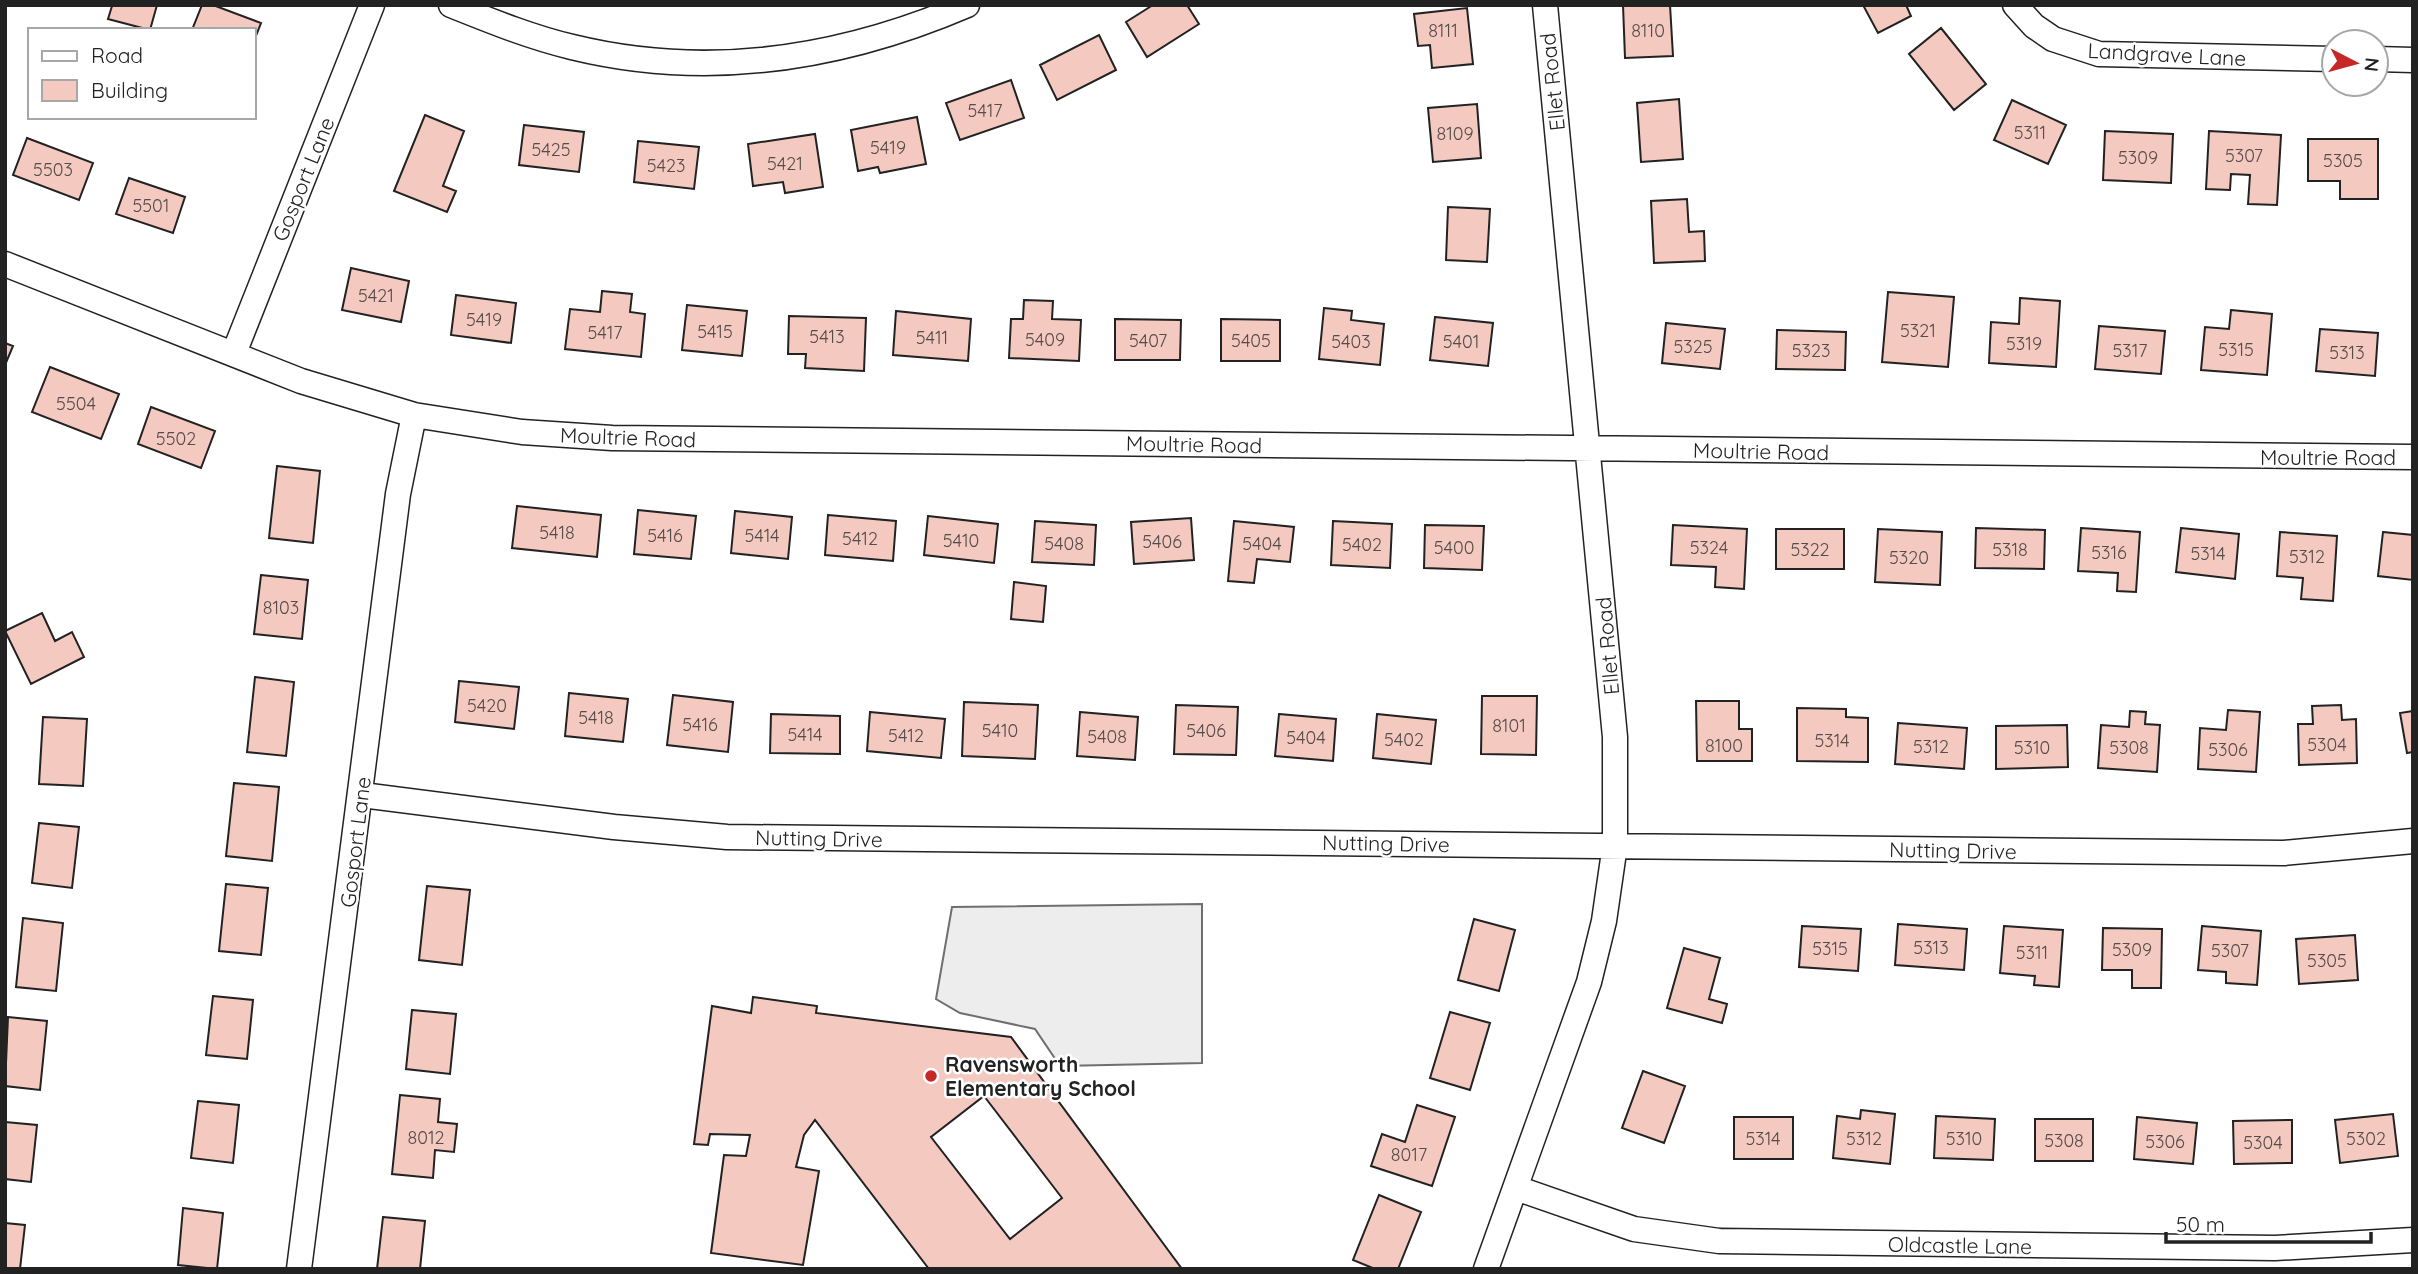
<svg xmlns="http://www.w3.org/2000/svg" width="2418" height="1274" font-family="Quicksand,sans-serif">
  <style>
    .parking { fill: #ededed; stroke: #6f6f6f; stroke-width: 2 }
    .building { fill: #f3c9c0; stroke: #222; stroke-width: 2; fill-rule: evenodd }
    .lines { fill: none; stroke-linecap: round; stroke-linejoin: round }
    .minor-casing { stroke: #222; stroke-width: 27 }
    .minor { stroke: #fff; stroke-width: 24 }
    .poi-dot { fill: #c62828; stroke: #fff; stroke-width: 2.5 }
    .labels { text-anchor: middle; dominant-baseline: central; stroke-width: 5; stroke-linejoin: round; paint-order: stroke }
    .number-label { font-size: 18px; fill: #564c4a }
    .street-label { font-size: 21px; fill: #222; stroke: #fff }
    .poi-label { font-size: 21px; font-weight: bold; fill: #222; stroke: #fff; text-anchor: start }
  </style>
  <rect width="100%" height="100%" fill="#fff"/>
  <path class="parking" d="M1202,904V1063L1060,1066L1035,1029L960,1013L936,999L952,907Z"/>
  <path class="building" d="M108,5H157L150,30L108,19L112,6Z
    M202,5H213L261,23L254,41V30H192Z
    M1153,5H1187L1199,24L1147,57L1126,22Z
    M1623,5H1670L1673,56L1625,58Z
    M1863,5H1906L1911,16L1878,33Z
    M1467,8L1473,64L1432,68L1430,45L1418,46L1414,14Z
    M1941,28L1986,84L1954,110L1909,54Z
    M1099,35L1116,70L1057,100L1040,65Z
    M1011,80L1024,118L960,140L946,103Z
    M1679,99L1683,159L1641,162L1637,103Z
    M2012,100L2066,125L2048,164L1994,140Z
    M1477,104L1481,158L1433,162L1428,108Z
    M425,115L464,131L443,186L456,191L447,212L394,191Z
    M917,117L926,164L880,173L878,167L858,171L851,130Z
    M524,125L584,132L579,172L519,165Z
    M2105,131L2173,134L2171,183L2103,180Z
    M2209,131L2281,135L2277,205L2248,204L2250,175L2231,174L2230,190L2206,189Z
    M815,134L823,187L785,193L783,182L753,186L748,144Z
    M27,138L93,163L79,200L13,175Z
    M2308,139H2378V199H2340V181H2308Z
    M638,141L699,147L694,189L634,182Z
    M129,178L185,197L173,233L116,214Z
    M1687,199L1689,232L1704,231L1705,261L1654,263L1651,201Z
    M1448,207L1490,209L1487,262L1446,260Z
    M351,268L409,281L401,322L342,310Z
    M602,291L632,294L630,312L645,314L641,357L565,349L570,309L600,312Z
    M1888,292L1954,297L1948,367L1882,362Z
    M456,295L516,303L511,343L451,335Z
    M2020,298L2060,301L2056,367L1989,363L1991,322L2019,324Z
    M1024,300L1053,301L1052,319L1081,320L1079,361L1009,358L1011,319H1023Z
    M687,305L747,311L742,356L682,350Z
    M1324,308L1352,311L1351,320L1384,324L1380,365L1319,359Z
    M2231,310L2272,314L2267,375L2201,370L2205,327L2229,329Z
    M896,311L971,319L968,361L893,355Z
    M789,316L866,318L864,371L805,368L806,354H788Z
    M1435,317L1493,323L1488,366L1430,360Z
    M1115,319L1181,320L1180,360H1115Z
    M1221,319L1280,320V361H1221Z
    M1666,323L1725,329L1720,369L1662,363Z
    M2099,326L2165,331L2161,374L2095,369Z
    M2320,329L2378,333L2375,376L2316,371Z
    M1777,330L1846,332L1845,370L1776,369Z
    M5,343L13,346L5,365Z
    M50,367L119,394L101,439L32,412Z
    M151,407L215,431L201,468L138,444Z
    M277,466L320,471L313,543L269,538Z
    M517,506L601,515L597,557L512,548Z
    M638,510L696,516L691,559L634,554Z
    M735,511L792,517L788,559L731,553Z
    M828,515L896,521L893,561L825,555Z
    M928,516L998,524L994,563L924,555Z
    M1191,518L1194,560L1134,564L1131,522Z
    M1035,521L1096,525L1094,565L1032,562Z
    M1234,521L1294,527L1290,562L1257,559L1254,583L1228,581Z
    M1333,521L1392,524L1390,568L1331,565Z
    M1425,525L1484,526L1482,570L1424,568Z
    M1673,525L1747,529L1744,589L1715,587L1716,567L1671,565Z
    M1976,528L2045,530L2044,569L1975,568Z
    M2081,528L2140,532L2136,592L2117,591L2118,573L2078,571Z
    M2181,528L2239,534L2235,579L2176,572Z
    M1776,529H1844V569H1776Z
    M1878,529L1942,532L1940,585L1875,582Z
    M2280,532L2337,536L2333,601L2301,599L2303,578L2277,576Z
    M2383,532L2413,535V580L2378,576Z
    M261,575L308,580L302,639L254,634Z
    M1014,582L1046,586L1043,622L1011,619Z
    M42,613L55,641L72,632L84,657L31,684L5,631Z
    M255,677L294,682L286,756L247,752Z
    M459,681L519,687L514,729L455,722Z
    M569,693L628,699L623,742L565,736Z
    M673,695L733,702L728,752L667,745Z
    M1482,696H1537L1536,755L1481,754Z
    M1696,701H1739V729H1752V761H1697Z
    M964,702L1038,705L1035,759L962,756Z
    M1176,705L1238,707L1236,755L1174,754Z
    M2341,705L2342,720L2356,719L2357,763L2299,765L2298,724H2313L2312,706Z
    M1797,708L1846,709V717L1868,718V762L1797,761Z
    M2228,710L2260,712L2256,772L2198,769L2200,728L2226,730Z
    M2130,711L2146,712L2145,724L2160,725L2157,772L2098,768L2101,725L2129,727Z
    M2413,711V752L2407,753L2400,713Z
    M870,712L945,719L941,758L867,751Z
    M1080,712L1138,717L1135,760L1077,756Z
    M771,714L840,716V754L770,753Z
    M1279,714L1336,719L1333,761L1275,756Z
    M1377,714L1436,720L1431,764L1373,758Z
    M43,717L87,719L83,786L39,784Z
    M1898,723L1967,728L1964,769L1895,764Z
    M2067,725L2068,767L1996,769V726Z
    M234,783L279,787L272,861L226,856Z
    M39,823L79,827L72,888L32,883Z
    M226,884L268,888L261,955L219,951Z
    M427,886L470,890L462,965L419,960Z
    M23,918L63,923L56,991L16,987Z
    M1474,919L1515,930L1499,991L1458,980Z
    M1898,924L1967,929L1964,970L1895,965Z
    M1802,926L1861,929L1858,971L1799,967Z
    M2004,926L2063,930L2059,987L2034,985L2035,976L2000,973Z
    M2202,926L2261,931L2257,985L2226,983V972L2198,970Z
    M2103,928L2162,929L2161,988H2132V970H2102Z
    M2355,935L2358,980L2299,984L2296,939Z
    M1684,948L1720,958L1709,999L1727,1004L1722,1023L1667,1008Z
    M213,996L253,1000L247,1059L206,1055Z
    M753,997L817,1006L816,1013L1011,1037L1182,1269H929L815,1120L804,1135L796,1167L819,1171L803,1265L711,1253L724,1155L746,1156L750,1135L710,1134L708,1145L694,1144L712,1006L751,1013ZM984,1096L1062,1198L1010,1239L931,1137Z
    M412,1010L456,1014L450,1074L406,1069Z
    M1450,1012L1490,1023L1470,1090L1430,1078Z
    M8,1017L47,1021L40,1090L5,1086Z
    M1643,1071L1685,1086L1664,1143L1622,1128Z
    M400,1095L440,1099L438,1122L457,1124L454,1152L435,1150L433,1178L392,1174Z
    M198,1101L239,1105L233,1163L191,1158Z
    M1417,1105L1455,1117L1432,1186L1371,1166L1382,1134L1405,1142Z
    M1861,1110L1895,1114L1890,1164L1833,1158L1837,1116L1860,1119Z
    M2393,1114L2398,1156L2340,1163L2335,1120Z
    M1936,1116L1995,1119L1993,1160L1934,1158Z
    M1734,1117H1793V1159H1734Z
    M2137,1117L2197,1123L2193,1164L2134,1159Z
    M2035,1119H2093V1161H2035Z
    M2292,1120V1163L2234,1164L2233,1121Z
    M5,1122L37,1125L31,1182L5,1179Z
    M1379,1195L1421,1212L1398,1269H1375L1353,1260Z
    M183,1208L223,1213L217,1269L178,1265Z
    M383,1217L425,1221L420,1269H377Z
    M5,1223L25,1225L20,1269H5Z"/>
  <g class="lines">
    <g class="minor-casing">
      <path id="minor" d="M451,5C491,21 530,37 572,47C707,80 841,59 967,5
        M2015,5L2034,26L2053,39L2099,54L2334,59
        M2376,59L2413,60
        M5,264L301,381L414,415L522,432L612,438L2413,457
        M234,353L372,5
        M362,795L614,827L727,837L2284,853L2413,841
        M1516,1188L1634,1229L1719,1241L2275,1248L2413,1240
        M299,1269L398,494L414,415
        M1486,1269L1589,982L1604,921L1615,845V737L1545,5"/>
    </g>
    <use href="#minor" class="minor"/>
  </g>
  <circle class="poi-dot" cx="931" cy="1076" r="7"/>
  <g class="labels">
    <g class="number-label">
      <text x="1443" y="30">8111</text>
      <text x="1648" y="30">8110</text>
      <text x="985" y="110">5417</text>
      <text x="2030" y="132">5311</text>
      <text x="1455" y="133">8109</text>
      <text x="888" y="147">5419</text>
      <text x="551" y="149">5425</text>
      <text x="2244" y="155">5307</text>
      <text x="2138" y="157">5309</text>
      <text x="2343" y="160">5305</text>
      <text x="785" y="163">5421</text>
      <text x="666" y="165">5423</text>
      <text x="53" y="169">5503</text>
      <text x="151" y="205">5501</text>
      <text x="376" y="295">5421</text>
      <text x="484" y="319">5419</text>
      <text x="1918" y="330">5321</text>
      <text x="715" y="331">5415</text>
      <text x="605" y="332">5417</text>
      <text x="827" y="336">5413</text>
      <text x="932" y="337">5411</text>
      <text x="1045" y="339">5409</text>
      <text x="1148" y="340">5407</text>
      <text x="1251" y="340">5405</text>
      <text x="1351" y="341">5403</text>
      <text x="1461" y="341">5401</text>
      <text x="2024" y="343">5319</text>
      <text x="1693" y="346">5325</text>
      <text x="2236" y="349">5315</text>
      <text x="1811" y="350">5323</text>
      <text x="2130" y="350">5317</text>
      <text x="2347" y="352">5313</text>
      <text x="76" y="403">5504</text>
      <text x="176" y="438">5502</text>
      <text x="557" y="532">5418</text>
      <text x="665" y="535">5416</text>
      <text x="762" y="535">5414</text>
      <text x="860" y="538">5412</text>
      <text x="961" y="540">5410</text>
      <text x="1162" y="541">5406</text>
      <text x="1064" y="543">5408</text>
      <text x="1262" y="543">5404</text>
      <text x="1362" y="544">5402</text>
      <text x="1454" y="547">5400</text>
      <text x="1709" y="547">5324</text>
      <text x="1810" y="549">5322</text>
      <text x="2010" y="549">5318</text>
      <text x="2109" y="552">5316</text>
      <text x="2208" y="553">5314</text>
      <text x="2307" y="556">5312</text>
      <text x="1909" y="557">5320</text>
      <text x="281" y="607">8103</text>
      <text x="487" y="705">5420</text>
      <text x="596" y="717">5418</text>
      <text x="700" y="724">5416</text>
      <text x="1509" y="725">8101</text>
      <text x="1000" y="730">5410</text>
      <text x="1206" y="730">5406</text>
      <text x="805" y="734">5414</text>
      <text x="906" y="735">5412</text>
      <text x="1107" y="736">5408</text>
      <text x="1306" y="737">5404</text>
      <text x="1404" y="739">5402</text>
      <text x="1832" y="740">5314</text>
      <text x="2327" y="744">5304</text>
      <text x="1724" y="745">8100</text>
      <text x="1931" y="746">5312</text>
      <text x="2032" y="747">5310</text>
      <text x="2129" y="747">5308</text>
      <text x="2228" y="749">5306</text>
      <text x="1931" y="947">5313</text>
      <text x="1830" y="948">5315</text>
      <text x="2132" y="949">5309</text>
      <text x="2230" y="950">5307</text>
      <text x="2032" y="952">5311</text>
      <text x="2327" y="960">5305</text>
      <text x="426" y="1137">8012</text>
      <text x="1763" y="1138">5314</text>
      <text x="1864" y="1138">5312</text>
      <text x="1964" y="1138">5310</text>
      <text x="2366" y="1138">5302</text>
      <text x="2064" y="1140">5308</text>
      <text x="2165" y="1141">5306</text>
      <text x="2263" y="1142">5304</text>
      <text x="1409" y="1154">8017</text>
    </g>
    <g class="street-label">
      <text transform="translate(2167 54) rotate(3)">Landgrave Lane</text>
      <text transform="translate(1552 82) rotate(-96)">Ellet Road</text>
      <text transform="translate(303 179) rotate(-68)">Gosport Lane</text>
      <text transform="translate(628 437) rotate(2)">Moultrie Road</text>
      <text transform="translate(1194 444) rotate(1)">Moultrie Road</text>
      <text transform="translate(1761 451) rotate(1)">Moultrie Road</text>
      <text x="2328" y="457">Moultrie Road</text>
      <text transform="translate(1607 646) rotate(-95)">Ellet Road</text>
      <text transform="translate(819 838) rotate(1)">Nutting Drive</text>
      <text transform="translate(355 842) rotate(-83)">Gosport Lane</text>
      <text transform="translate(1386 843) rotate(1)">Nutting Drive</text>
      <text transform="translate(1953 850) rotate(1)">Nutting Drive</text>
      <text transform="translate(1960 1245) rotate(1)">Oldcastle Lane</text>
    </g>
    <g class="poi-label">
      <text x="945" y="1064">Ravensworth<tspan x="945" dy="24">Elementary School</tspan></text>
    </g>
  </g>
  <rect width="2418" height="1274" fill="none" stroke="#222222" stroke-width="14"/>
  <rect x="28" y="28" width="228" height="91" fill="#ffffff" stroke="#a7a7a7" stroke-width="2"/>
  <rect x="42" y="51" width="35" height="10" fill="#ffffff" stroke="#a7a7a7" stroke-width="2"/>
  <text x="91" y="63" font-size="21" fill="#222222">Road</text>
  <rect x="42" y="80" width="35" height="21" fill="#f3c9c0" stroke="#a7a7a7" stroke-width="2"/>
  <text x="91" y="98" font-size="21" fill="#222222">Building</text>
  <g transform="translate(2355 63) rotate(96)"><circle r="33" fill="#ffffff" stroke="#a7a7a7" stroke-width="2"/>
  <path d="M0-5L12 26L0 18L-12 26Z" fill="#c62828"/>
  <text y="-10" font-size="19" font-weight="bold" text-anchor="middle" fill="#222222">N</text>
  </g>
  <path d="M2166 1232v10h205v-10" fill="none" stroke="#222222" stroke-width="3.5"/>
  <text x="2176" y="1232" font-size="21" fill="#222222" stroke="#ffffff" stroke-width="5" paint-order="stroke">50 m</text>
</svg>
